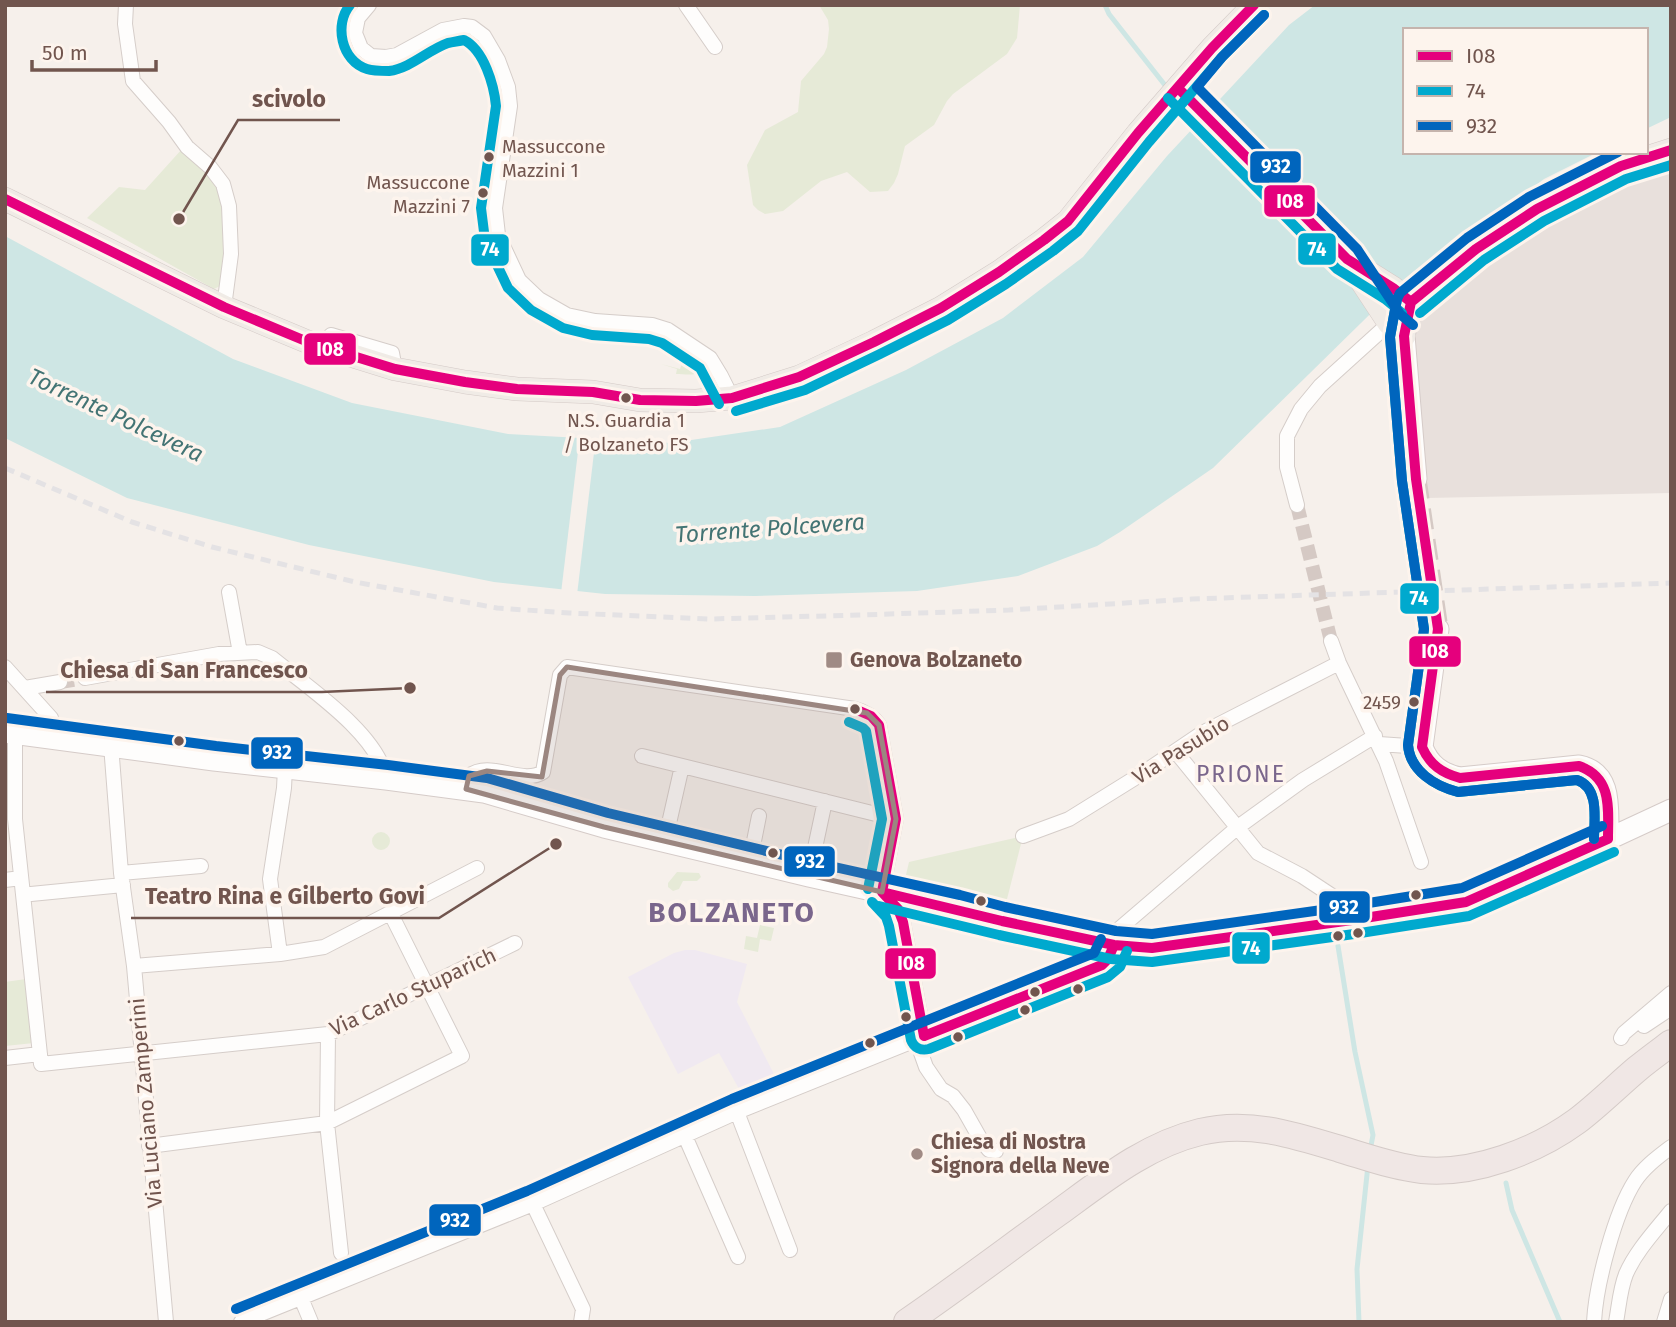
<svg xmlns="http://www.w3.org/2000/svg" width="1676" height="1327" font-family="'Fira Sans',sans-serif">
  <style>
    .industrial { fill: #e8e0dc }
    .education { fill: #f0e9f1 }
    .green { fill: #e6ead7 }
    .water { fill: #cee6e4 }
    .pier { fill: #f6f0eb }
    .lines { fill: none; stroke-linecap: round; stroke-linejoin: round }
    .stream { stroke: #cee6e4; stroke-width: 5 }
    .street-tunnel { stroke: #d5c9c4; stroke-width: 14; stroke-dasharray: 14 7; stroke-linecap: butt }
    .secondary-tunnel { stroke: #d5c9c4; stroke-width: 21; stroke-dasharray: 21 10; stroke-linecap: butt }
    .street-casing { stroke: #d5cdc9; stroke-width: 16 }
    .secondary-casing { stroke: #d5cbc8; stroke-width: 23 }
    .primary-casing { stroke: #d4cac7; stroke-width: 24 }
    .highway-casing { stroke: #d4cac7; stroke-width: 28 }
    .street { stroke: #fefdfc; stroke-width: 14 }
    .secondary { stroke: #fefdfc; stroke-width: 21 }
    .primary { stroke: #f0ebe6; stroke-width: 23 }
    .highway { stroke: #f0e7e5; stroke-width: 26 }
    .rail { stroke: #e4e2e4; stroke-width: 5; stroke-dasharray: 10 7; stroke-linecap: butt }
    .bus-1-casing { stroke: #fdf4ed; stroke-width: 16 }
    .bus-2-casing { stroke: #fdf4ed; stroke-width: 16 }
    .bus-3-casing { stroke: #fdf4ed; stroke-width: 16 }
    .bus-1 { stroke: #e5007d; stroke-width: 10 }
    .bus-2 { stroke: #00a9ce; stroke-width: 10 }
    .bus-3 { stroke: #0065bd; stroke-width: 10 }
    .marked { fill: #9b8680; fill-opacity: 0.2; stroke: #9b8680; stroke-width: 5; stroke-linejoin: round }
    .bus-dot { fill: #71554e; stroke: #fdf4ed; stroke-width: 2.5 }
    .poi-dot { fill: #a08b85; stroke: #fdf4ed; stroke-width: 2.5 }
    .labels { text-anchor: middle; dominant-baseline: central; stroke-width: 7; stroke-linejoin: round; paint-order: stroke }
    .bus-label { font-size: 19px; fill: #71554e; stroke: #fdf4ed; text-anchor: end }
    .poi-label { font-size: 21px; font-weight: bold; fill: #71554e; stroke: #fdf4ed; text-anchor: start }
    .street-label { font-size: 21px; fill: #71554e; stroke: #fdf4ed }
    .water-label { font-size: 23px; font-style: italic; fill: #437474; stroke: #fdf4ed }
    .neighbourhood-label { font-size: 23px; letter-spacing: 2px; fill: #7a668c; stroke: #fdf4ed }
    .district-label { font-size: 28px; font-weight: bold; letter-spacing: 2px; fill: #7a668c; stroke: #fdf4ed }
    .leader { fill: none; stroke: #71554e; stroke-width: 2.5 }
    .callout-dot { fill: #71554e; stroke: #fdf4ed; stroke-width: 2.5 }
    .callout-label { font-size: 23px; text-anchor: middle; font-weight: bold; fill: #71554e; stroke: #fdf4ed; stroke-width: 7; stroke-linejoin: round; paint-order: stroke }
    .line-badge { stroke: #fdf4ed; stroke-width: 2.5 }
    .badge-label { font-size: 19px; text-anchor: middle; font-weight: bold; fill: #fff }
  </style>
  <rect width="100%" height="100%" fill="#f6f0eb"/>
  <path class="industrial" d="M1671,164V493L1427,498L1414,324L1489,262L1627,177Z"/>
  <path class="education" d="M685,950H695L747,964L737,1002L774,1074L739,1089L719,1053L678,1074L628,977L674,953Z"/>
  <path class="green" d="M819,5H1020L1017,38L1007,54L953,94L947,101L934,125L905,146L898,174L894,183L888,191L870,192L847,172L821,181L783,211L765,214L758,210L753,205L747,165L765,130L798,112L801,81L824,54L827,47L829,29L828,20Z
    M182,149L209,170L221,190L225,254L220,286L214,289L87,218L119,187L145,190Z
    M687,349L707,365L706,369C698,377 686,374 676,374L677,369L661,364L680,369Z
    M372 841a9 9 0 1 1 18 0a9 9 0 1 1-18 0Z
    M1023,836L1006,903L905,879L909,862Z
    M677,872L699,873L701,877L697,881H683L679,889L673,891L668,887V883Z
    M760,925L774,928L771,941L760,939L758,952L744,949L746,936L757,938Z
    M26,979L34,1043L5,1046V982Z"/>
  <path class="water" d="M1315,5H1671V117L1646,129V30H1405V152H1598L1544,179L1451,248L1413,272L1213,468L1120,532L1097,546L1018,576L917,591L755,596L605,594L494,582L309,545L127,498L5,438V236L233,359L352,403L508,434L671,443L780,427L906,370L1003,318L1083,257L1167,156L1289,25Z"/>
  <path class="pier" d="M580,435L596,436L577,595L561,593Z"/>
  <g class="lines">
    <path class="stream" d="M1105,5L1109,14L1168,89
      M1338,946L1355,1052L1373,1135L1370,1151
      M1506,1183L1512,1210L1560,1322
      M1359,1322L1357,1269L1368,1165"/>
    <path class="street-tunnel" d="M1297,505L1331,641
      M60,682L85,678"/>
    <path class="secondary-tunnel" d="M1416,479L1438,629"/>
    <g class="street-casing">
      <path id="street" d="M126,5L125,24L133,81L169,122L187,147L210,167L223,184L229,206L231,254L224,307
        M369,5L358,18L355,33L361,48L371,56L386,57L397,55L443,30L464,26L472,27L484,36L498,60L508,87L510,106L495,208L498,235L519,280L539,299L567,315L595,321L652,325L668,330L710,358L721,376L732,398
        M686,5L715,47
        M331,335L392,353L395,369
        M1297,505L1287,467V436L1301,409L1320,386L1394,319
        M229,592L240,653
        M1331,641L1339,663L1386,761L1421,862
        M5,667L51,718L56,738
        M85,678L219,654L258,652L272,658C306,686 379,734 386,779
        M25,688L60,682
        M15,733V819L41,1064L328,1034L515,943
        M1379,744L1422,747
        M111,745L121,873L134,966L166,1322
        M1176,752L1258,853L1302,876L1349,907L1352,920
        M642,756L896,819
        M466,789L469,776C490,759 522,786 543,772L560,675L567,667L855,709C866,712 873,716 879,725L896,819L882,892L898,909L903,922L924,1036
        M1023,836L1069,819L1143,773L1202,733L1339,663
        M665,841L682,766
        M750,861L759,816
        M121,873L201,866
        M809,876L825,801
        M5,880L21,878
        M23,893L31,894L123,885
        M280,954L270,879L284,788L285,768
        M134,966L280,954L324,947L477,868
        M1644,1026L1671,1008
        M328,1034L327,1123L341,1253
        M1621,1038L1624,1033L1671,993
        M916,1039L926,1067L941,1089L953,1096L964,1110L981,1140L989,1150L996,1151
        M5,1058L40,1054
        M737,1112L790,1250
        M685,1136L738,1257
        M149,1146L327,1123L462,1056L391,914
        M533,1204L583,1309L581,1322
        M301,1298L311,1322
        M241,1322L533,1204L737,1112L1102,965L1108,959L1119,929L1238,827L1303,780L1375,736
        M1594,1322C1596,1284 1615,1212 1635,1181C1644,1167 1658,1157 1671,1147
        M1616,1322C1619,1306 1620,1289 1626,1274C1636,1251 1655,1231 1671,1211
        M1664,1322L1671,1299"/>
    </g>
    <g class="secondary-casing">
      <path id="secondary" d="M1411,302L1404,336L1416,479
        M1438,629L1422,747C1429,765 1441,774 1460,778L1579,766C1614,773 1607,812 1608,839
        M5,732L214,760L386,779L484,792L604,827L809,876L957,909L1002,921L1114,945L1152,948L1352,920L1466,902L1544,869L1671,810"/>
    </g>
    <g class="primary-casing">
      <path id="primary" d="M1178,88L1347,259L1389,323L1404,336
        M5,199L224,307L308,342L395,369L465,382L517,389L593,392L640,400L696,401L732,398L799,377L874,342L941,308L999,272L1044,240L1068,221L1138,133L1212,48L1254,5
        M1347,259L1393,288L1411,302L1476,249L1537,209L1621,166L1671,150"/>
    </g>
    <g class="highway-casing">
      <path id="highway" d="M907,1322C958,1287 1008,1249 1058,1213C1102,1181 1146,1145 1200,1132C1249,1120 1294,1135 1340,1149C1367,1157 1394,1167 1422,1170C1474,1175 1536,1151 1577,1121C1598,1105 1617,1086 1637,1069C1648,1060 1659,1052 1671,1043"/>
    </g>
    <use href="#street" class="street"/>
    <use href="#secondary" class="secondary"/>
    <use href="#primary" class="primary"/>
    <use href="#highway" class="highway"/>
    <path class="rail" d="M5,468L132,522L212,547L355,582L497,608L569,613L710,619L859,615L1009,610L1192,599L1671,583"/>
    <g class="bus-1-casing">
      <path id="bus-1" d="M1178,88L1347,259L1393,288L1411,302
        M5,199L224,307L308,342L395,369L465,382L517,389L593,392L640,400L696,401L732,398L799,377L874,342L941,308L999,272L1044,240L1068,221L1138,133L1212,48L1254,5
        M1411,302L1404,336L1416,479L1438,629L1422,747C1430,765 1442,773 1460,778L1579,766C1613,778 1608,809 1608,839
        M1411,302L1476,249L1537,209L1621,166L1671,150
        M855,709L871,716L879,725L896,819L882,892
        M882,892L1002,921L1114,945L1152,948L1352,920L1466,902L1608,839
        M882,892L898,909L903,922L924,1036L1102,965L1108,959L1114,945"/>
    </g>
    <g class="bus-2-casing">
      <path id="bus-2" d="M350,5C334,24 341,61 367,69C373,71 383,71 389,71C411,68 428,50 448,43C453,42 459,41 464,40C484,50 494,85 496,106L481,208L485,240L508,288L531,310L563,328L592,335L649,339L662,343L700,368L719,404
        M1168,98L1337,269L1385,299L1402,313
        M1397,299L1390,337L1402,481L1424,629L1408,745C1410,771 1435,786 1458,792L1577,780C1600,788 1594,820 1594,839
        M1420,313L1484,260L1544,221L1626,179L1671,165
        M736,411L805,390L880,354L948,320L1006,284L1053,251L1078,231L1149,142L1222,57L1264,15
        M849,722L863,728L866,731L882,819L868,889
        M872,902L886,917L889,926L911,1040C914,1048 921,1051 929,1049L1108,977L1120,967L1127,951
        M879,906L999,935L1111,959L1152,962L1354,934L1469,916L1614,852"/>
    </g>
    <g class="bus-3-casing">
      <path id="bus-3" d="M1264,15L1222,57L1197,87L1357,249L1400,314L1413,325
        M7,718L216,746L388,765L487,778L608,813L812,862L960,895L1005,907L1116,931L1152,934L1350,906L1462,888L1602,826
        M1594,839C1594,820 1600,788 1577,780L1458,792C1435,786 1410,771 1408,745L1424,629L1402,481L1390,337L1397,299L1400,293L1467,238L1529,197L1618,152
        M236,1309L527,1191L732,1099L1094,953L1101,939"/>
    </g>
    <use href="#bus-1" class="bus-1"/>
    <use href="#bus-2" class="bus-2"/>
    <use href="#bus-3" class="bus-3"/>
  </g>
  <path class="marked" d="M567,667L867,713L879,725L896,819L882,892L604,827L466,789L469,776L487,771L542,777L560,675Z"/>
  <g class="bus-dot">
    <circle cx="489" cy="157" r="6"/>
    <circle cx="483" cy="193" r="6"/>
    <circle cx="626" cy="398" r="6"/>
    <circle cx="1414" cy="702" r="6"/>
    <circle cx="855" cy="709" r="6"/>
    <circle cx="179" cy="741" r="6"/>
    <circle cx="773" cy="853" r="6"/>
    <circle cx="1416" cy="895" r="6"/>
    <circle cx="981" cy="901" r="6"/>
    <circle cx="1358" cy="933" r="6"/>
    <circle cx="1338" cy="936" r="6"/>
    <circle cx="1078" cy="989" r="6"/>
    <circle cx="1035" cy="992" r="6"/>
    <circle cx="1025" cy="1010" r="6"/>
    <circle cx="906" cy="1017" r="6"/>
    <circle cx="958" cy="1037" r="6"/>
    <circle cx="870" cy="1043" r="6"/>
  </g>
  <g class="poi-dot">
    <rect x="825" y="651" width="18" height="18" rx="3.5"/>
    <circle cx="917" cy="1154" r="7"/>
  </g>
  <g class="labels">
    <g class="bus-label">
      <text x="502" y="146" text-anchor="start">Massuccone<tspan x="502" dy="24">Mazzini 1</tspan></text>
      <text x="470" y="182">Massuccone<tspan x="470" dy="24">Mazzini 7</tspan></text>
      <text x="626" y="420" text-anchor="middle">N.S. Guardia 1<tspan x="626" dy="24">/ Bolzaneto FS</tspan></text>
      <text x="1401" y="702">2459</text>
    </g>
    <g class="poi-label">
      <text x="850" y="660">Genova Bolzaneto</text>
      <text x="931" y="1142">Chiesa di Nostra<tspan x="931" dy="24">Signora della Neve</tspan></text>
    </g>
    <g class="street-label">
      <text transform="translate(1181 750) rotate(-32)">Via Pasubio</text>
      <text transform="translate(413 992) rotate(-25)">Via Carlo Stuparich</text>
      <text transform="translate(146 1103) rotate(-95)">Via Luciano Zamperini</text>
    </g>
    <g class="water-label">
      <text transform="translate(116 415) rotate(25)">Torrente Polcevera</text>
      <text transform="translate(770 528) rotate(-4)">Torrente Polcevera</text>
    </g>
    <g class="neighbourhood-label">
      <text x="1241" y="774">PRIONE</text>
    </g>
    <g class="district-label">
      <text x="732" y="912">BOLZANETO</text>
    </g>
  </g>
  <path class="leader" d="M179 219L238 120H340M410 688L322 692H46M556 844L439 918H131"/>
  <g class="callout-dot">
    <circle cx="179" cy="219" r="7"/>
    <circle cx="410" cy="688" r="7"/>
    <circle cx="556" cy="844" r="7"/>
  </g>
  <g class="callout-label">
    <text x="289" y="107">scivolo</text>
    <text x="184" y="678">Chiesa di San Francesco</text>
    <text x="285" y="904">Teatro Rina e Gilberto Govi</text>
  </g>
  <g class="line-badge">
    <rect x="1249" y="150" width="53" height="34" rx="7" fill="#0065bd"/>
    <rect x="1263" y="184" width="53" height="34" rx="7" fill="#e5007d"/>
    <rect x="1297" y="232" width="40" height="34" rx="7" fill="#00a9ce"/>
    <rect x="470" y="233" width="40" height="34" rx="7" fill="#00a9ce"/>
    <rect x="303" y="332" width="54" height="34" rx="7" fill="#e5007d"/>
    <rect x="1399" y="582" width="41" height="33" rx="7" fill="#00a9ce"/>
    <rect x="1408" y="635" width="54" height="33" rx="7" fill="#e5007d"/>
    <rect x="250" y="736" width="54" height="34" rx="7" fill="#0065bd"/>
    <rect x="783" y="845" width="53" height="33" rx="7" fill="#0065bd"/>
    <rect x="1318" y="890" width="53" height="34" rx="7" fill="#0065bd"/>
    <rect x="1231" y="931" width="40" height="34" rx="7" fill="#00a9ce"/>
    <rect x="884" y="947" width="53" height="33" rx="7" fill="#e5007d"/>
    <rect x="428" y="1203" width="54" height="34" rx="7" fill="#0065bd"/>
  </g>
  <g class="badge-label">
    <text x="1276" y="173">932</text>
    <text x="1290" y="208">I08</text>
    <text x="1317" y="256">74</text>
    <text x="490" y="256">74</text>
    <text x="330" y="356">I08</text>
    <text x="1419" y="605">74</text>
    <text x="1435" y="658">I08</text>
    <text x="277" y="759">932</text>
    <text x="810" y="868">932</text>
    <text x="1344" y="914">932</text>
    <text x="1251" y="955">74</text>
    <text x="911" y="970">I08</text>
    <text x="455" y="1227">932</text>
  </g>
  <rect width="1676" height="1327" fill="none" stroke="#71554e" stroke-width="14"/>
  <rect x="1403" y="28" width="245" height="126" fill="#fdf4ed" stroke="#c5b4ad" stroke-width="2"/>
  <rect x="1417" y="51" width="35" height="10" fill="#e5007d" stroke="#c5b4ad" stroke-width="2"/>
  <text x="1466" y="63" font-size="21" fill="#71554e">I08</text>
  <rect x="1417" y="86" width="35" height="10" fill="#00a9ce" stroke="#c5b4ad" stroke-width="2"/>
  <text x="1466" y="98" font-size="21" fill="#71554e">74</text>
  <rect x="1417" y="121" width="35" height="10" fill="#0065bd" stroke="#c5b4ad" stroke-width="2"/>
  <text x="1466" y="133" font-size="21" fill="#71554e">932</text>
  <path d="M32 60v10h124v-10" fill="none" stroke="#71554e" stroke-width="3.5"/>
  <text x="42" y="60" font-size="21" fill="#71554e" stroke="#fdf4ed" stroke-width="5" paint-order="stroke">50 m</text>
</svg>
